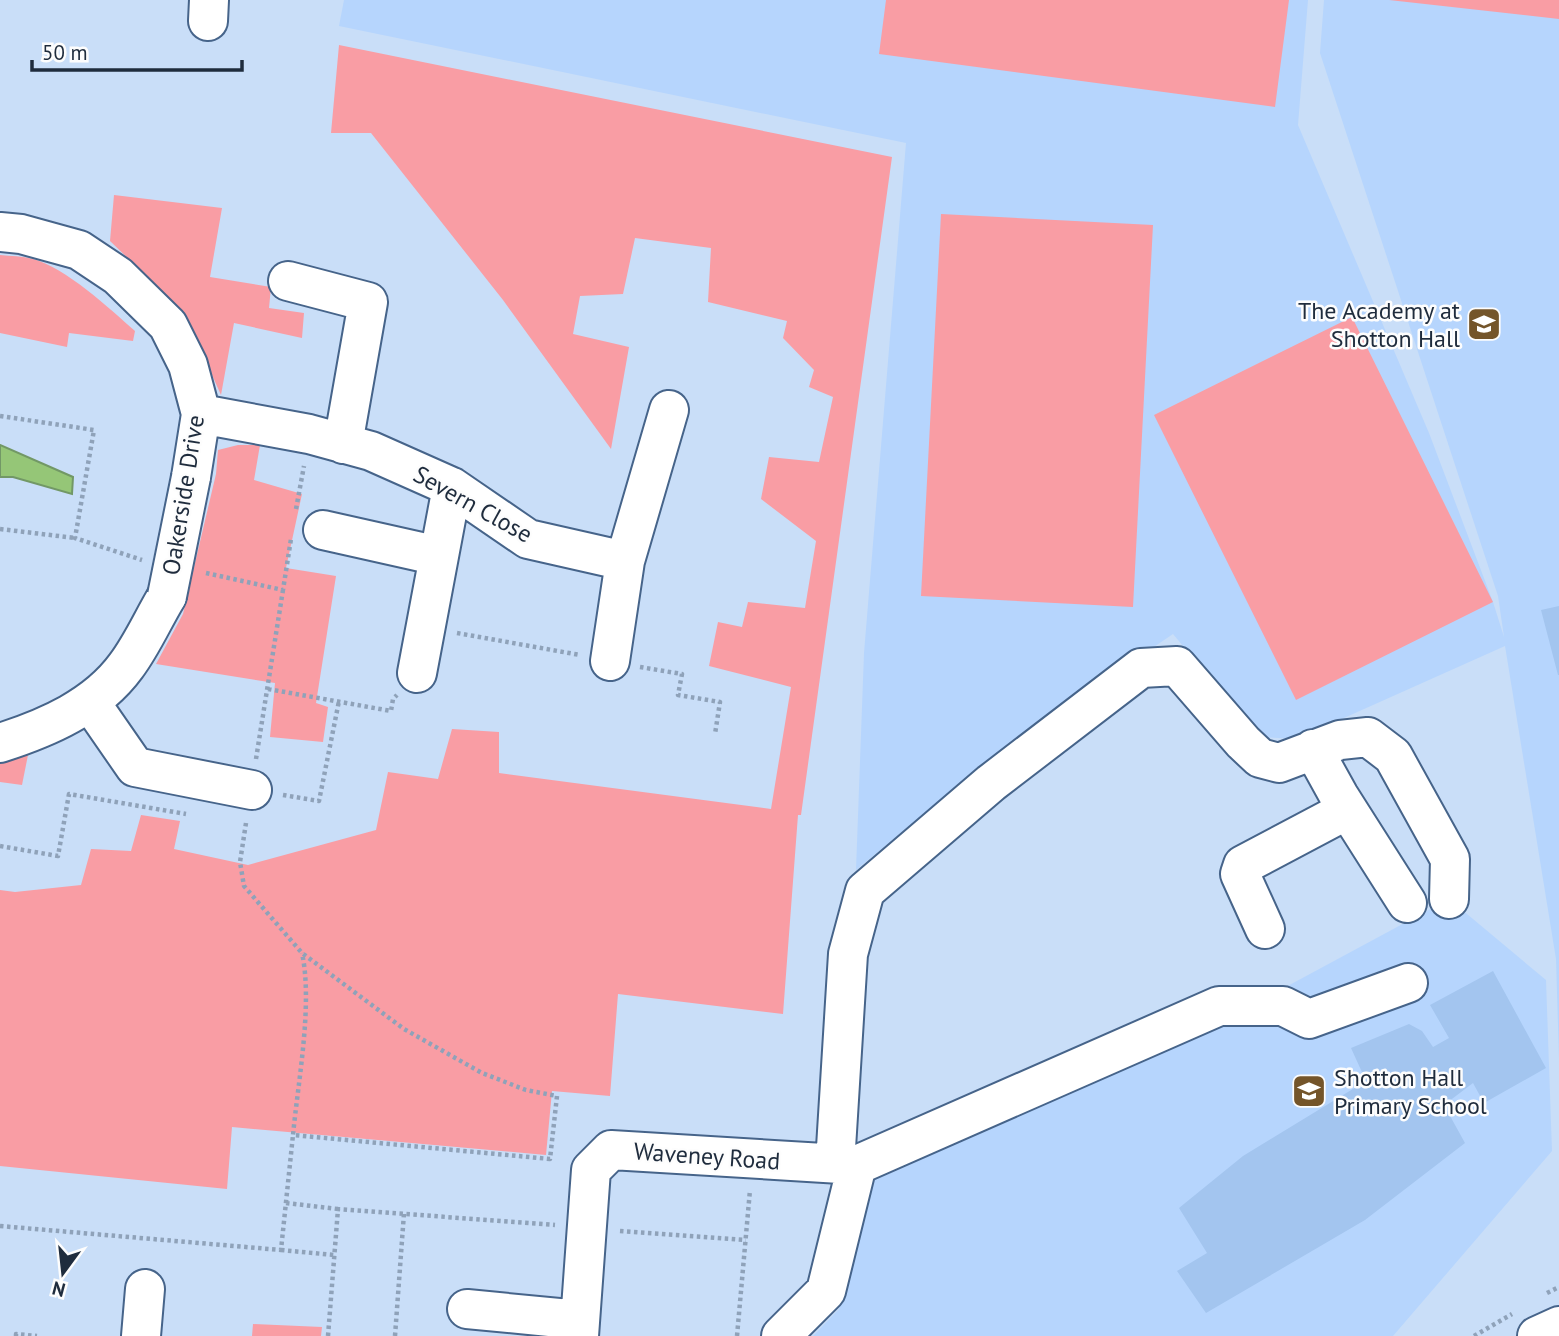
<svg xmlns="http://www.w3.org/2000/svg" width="1559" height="1336" font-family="'PT Sans',sans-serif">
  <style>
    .built { fill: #b6d5fd }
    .green { fill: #f99da4 }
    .water { fill: #95c677; stroke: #729866; stroke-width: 2 }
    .building { fill: #a3c5ef }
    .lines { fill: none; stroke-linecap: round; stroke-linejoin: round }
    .minor-casing { stroke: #46648a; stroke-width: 42 }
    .path { stroke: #8fa2b9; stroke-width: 4.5; stroke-dasharray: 3.5 3.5; stroke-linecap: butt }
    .minor { stroke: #fff; stroke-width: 38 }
    .minor-bridge-casing { stroke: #46648a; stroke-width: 42; stroke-linecap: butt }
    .minor-bridge { stroke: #fff; stroke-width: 38 }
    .labels { text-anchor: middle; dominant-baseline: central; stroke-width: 5; stroke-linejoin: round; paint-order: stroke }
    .poi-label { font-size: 24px; fill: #1f2c3d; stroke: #fdfdfd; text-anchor: end }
    .street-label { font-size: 24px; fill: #1f2c3d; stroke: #fdfdfd }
  </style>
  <rect width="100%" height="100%" fill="#c9def8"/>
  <path class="built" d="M344,0H1308L1298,125L1429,433L1493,602L1504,637L1498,596L1320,53L1324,0H1559V1058L1556,959L1505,646L1297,739L1259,737L1173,634L996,754L856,870L864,653L906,143L339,26Z
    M1449,899L1546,980L1552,1151L1393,1336H813L839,1309L874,1179L1202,1032Z"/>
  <path class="green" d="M886,0H1289L1275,107L879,54Z
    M1389,0H1559V19Z
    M339,45L892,157L801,815H798L783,1014L618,994L610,1096L552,1091L546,1155L232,1127L227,1189L0,1166V890L15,892L81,885L91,849L131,851L141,815L180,821L174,849L248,865L376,830L388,772L438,779L452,729L499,732V773L771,809L791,687L709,666L718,622L742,627L748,602L805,608L816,541L761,499L769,457L819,462L833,397L809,387L814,370L783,338L787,321L708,302L711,248L635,238L623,294L580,296L573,334L629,347L611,449L503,300L371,133H331Z
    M114,195L222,208L210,277L271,287L269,308L304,313L302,338L234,323L221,395L196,339L163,292L110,241Z
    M941,214L1153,225L1133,607L921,596Z
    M0,255C11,256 22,256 33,259C66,268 109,308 135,331L133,341L69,333L67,347L0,333Z
    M1352,317L1493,602L1296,700L1154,415Z
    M238,445H260L254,480L302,494L286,568L336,576L316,703L328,707L323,742L270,737L275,683L156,664L183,614L216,474L218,450Z
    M28,755L22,785L0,782V760Z
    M253,1324L322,1327L321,1336H252Z"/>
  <path class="water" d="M0,445L73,477L72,494L13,477H0Z"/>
  <path class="building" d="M1559,606V675H1558L1541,610Z
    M1493,971L1546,1068L1484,1103L1473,1083L1444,1105L1465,1143L1365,1220L1206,1313L1177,1271L1207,1253L1179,1208L1243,1156L1366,1081L1351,1048L1409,1024L1422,1031L1433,1047L1449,1038L1430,1005Z"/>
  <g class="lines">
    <g class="minor-casing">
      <path id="minor" d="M208,21L209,0
        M0,232L21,234L79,250L118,276L168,325L188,365L201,414L191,477
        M288,281L368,302L343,444
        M201,414L309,434L371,451L452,487L528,539L625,561
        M323,530L439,556
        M610,661L625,561L669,410
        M417,673L452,487
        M90,702L135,767L252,790
        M0,743C47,728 96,707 126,666C142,645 153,619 167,596
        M1313,749L1339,796L1407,903
        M1265,929L1240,874L1243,865L1347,810
        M835,1164L848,954L865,891L991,783L1141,668L1177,666L1243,742L1260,758L1279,763L1340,740L1368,737L1393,756L1450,859L1449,899
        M467,1309L580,1320
        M141,1336L145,1289
        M579,1336L591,1170L611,1150L857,1165
        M781,1336L826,1291L857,1165L1219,1006H1283L1309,1019L1408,983
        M1537,1336L1559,1326"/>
    </g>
    <path class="path" d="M0,416L94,430L75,538L142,560
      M296,509L304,466
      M0,529L75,538
      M206,573L283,590L291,539
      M457,633L580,655
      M640,667L682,674L678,695L720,702L715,734
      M268,689L391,711L393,699L397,695
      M256,759L283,590
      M283,795L319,801L339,701
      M246,823L240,862L244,886L302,953L404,1029L482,1073L526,1090L557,1096L550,1159L293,1135C298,1082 313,1004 302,953
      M0,846L58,856L69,794L186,814
      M286,1203L338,1209
      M0,1226L281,1250L293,1135
      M620,1231L746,1240
      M281,1250L334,1255
      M1547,1293L1559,1287
      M16,1336V1334L37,1336
      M328,1336L338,1209L555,1225
      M395,1336L404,1213
      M737,1336L750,1190
      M1474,1336L1512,1314"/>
    <use href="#minor" class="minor"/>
    <g class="minor-bridge-casing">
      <path id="minor-bridge" d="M167,596L191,477"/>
    </g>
    <use href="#minor-bridge" class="minor-bridge"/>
  </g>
  <defs>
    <g id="school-square" transform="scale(1.75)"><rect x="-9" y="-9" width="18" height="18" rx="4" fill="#74552a" stroke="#fdfdfd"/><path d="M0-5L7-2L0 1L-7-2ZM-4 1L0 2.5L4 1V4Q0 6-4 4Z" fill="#fff"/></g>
  </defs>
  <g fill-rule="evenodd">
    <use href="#school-square" x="1484" y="324"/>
    <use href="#school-square" x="1309" y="1091"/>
  </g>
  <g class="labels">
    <g class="poi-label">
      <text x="1460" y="310">The Academy at<tspan x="1460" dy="28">Shotton Hall</tspan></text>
      <text x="1334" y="1077" text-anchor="start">Shotton Hall<tspan x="1334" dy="28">Primary School</tspan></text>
    </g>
    <g class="street-label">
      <text transform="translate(183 495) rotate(-81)">Oakerside Drive</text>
      <text transform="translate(473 504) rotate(29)">Severn Close</text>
      <text transform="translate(707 1156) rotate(4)">Waveney Road</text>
    </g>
  </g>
  <g transform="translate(63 1273) rotate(195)" stroke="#fdfdfd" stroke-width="5" paint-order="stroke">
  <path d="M0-5L12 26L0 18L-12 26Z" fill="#1f2c3d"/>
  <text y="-10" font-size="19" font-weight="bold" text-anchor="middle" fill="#1f2c3d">N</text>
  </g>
  <path d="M32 60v10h210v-10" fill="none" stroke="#1f2c3d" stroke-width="3.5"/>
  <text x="42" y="60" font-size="21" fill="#1f2c3d" stroke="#fdfdfd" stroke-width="5" paint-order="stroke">50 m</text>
</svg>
